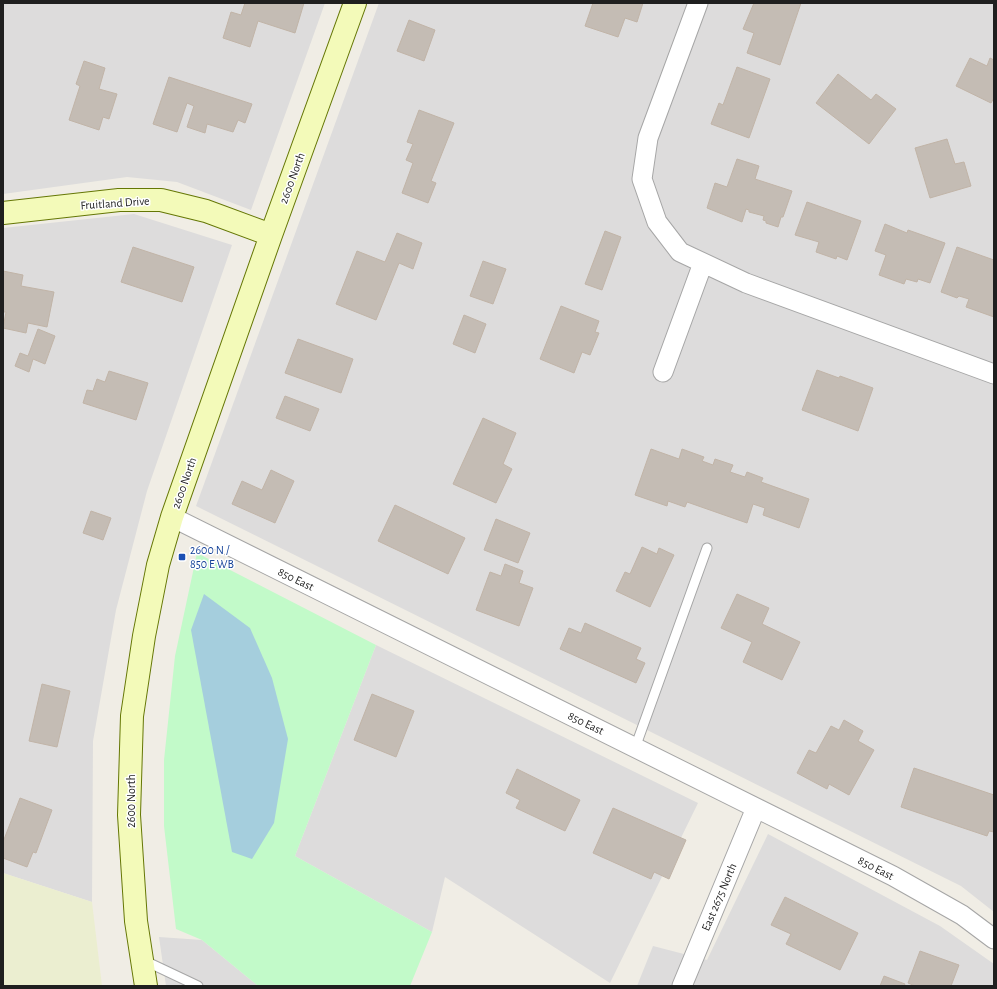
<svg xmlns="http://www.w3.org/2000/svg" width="997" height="989" font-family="'Alegreya Sans',sans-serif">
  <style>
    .residential { fill: #dddcdc }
    .farmland { fill: #ebeed0 }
    .park { fill: #c2fac9 }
    .water { fill: #a5cedd }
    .building { fill: #c4bcb4; stroke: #c1b4a7 }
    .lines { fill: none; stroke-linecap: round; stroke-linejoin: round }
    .lane-casing { stroke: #a6a6a6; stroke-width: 11 }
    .street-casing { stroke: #a6a6a6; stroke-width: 21 }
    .secondary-casing { stroke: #657705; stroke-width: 24 }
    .lane { stroke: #fff; stroke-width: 9 }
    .street { stroke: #fff; stroke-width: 19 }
    .secondary { stroke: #f3fab9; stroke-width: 22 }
    .transit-dot { fill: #1a4fb4; stroke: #fff; stroke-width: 1.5 }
    .labels { text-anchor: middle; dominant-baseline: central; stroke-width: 3; stroke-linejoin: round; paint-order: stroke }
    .street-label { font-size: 12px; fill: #1f1f1f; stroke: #fff }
    .transit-label { font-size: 12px; fill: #164399; stroke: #fff; text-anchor: start }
  </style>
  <rect width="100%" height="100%" fill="#f0ede5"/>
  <path class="residential" d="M3,3H325L251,210L177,182L127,177L3,194Z
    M379,3H994V912L961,886L196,506Z
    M134,214L232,245L147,491L116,610L93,741L92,902L3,873V228Z
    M376,645L698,803L610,983L445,877L432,932L295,856Z
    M768,834L940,926L994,964V986H637L653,946L707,960Z
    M159,937L202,940L258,986H166Z"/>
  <path class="farmland" d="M3,873L92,902L102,986H3Z"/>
  <path class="park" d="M197,553L376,645L295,856L432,932L410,986H258L202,940L176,929L164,826V760L175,656Z"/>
  <path class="water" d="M204,594L250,628L272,678L288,739L274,823L252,859L232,852L191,630Z"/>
  <path class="building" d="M245,3H304L295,33L258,21L250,47L223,38L231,12L241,15Z
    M593,3H643L637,22L625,18L618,37L585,26Z
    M754,3H801L780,65L747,53L754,33L743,29Z
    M409,20L435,30L424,61L397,51Z
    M970,58L987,66L990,58L994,60V98L991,103L956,86Z
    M84,61L105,68L99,89L117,94L109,119L103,117L99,130L69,120L80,86L76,84Z
    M737,67L770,79L749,138L711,124L719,103L723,105Z
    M838,74L871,100L876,94L896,109L869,144L816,103Z
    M169,77L252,104L245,123L238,120L233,132L207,124L205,133L187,127L194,106L187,103L177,132L153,124Z
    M419,110L454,123L431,181L436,183L428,203L402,193L413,163L406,160L413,144L407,142Z
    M947,139L955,164L964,162L971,186L930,198L915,148Z
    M737,159L759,166L755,179L792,191L783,217H781L778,227L766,223V221L763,220L764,216L749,212V210L746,209L742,222L707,208L715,183L727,187Z
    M807,202L861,221L847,260L837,256L836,259L816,252L819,242L795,235Z
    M885,224L907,233L908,230L945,243L930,283L918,279L917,282L906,279L904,284L879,275L886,255L875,251Z
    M605,231L621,237L602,290L585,284Z
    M397,233L422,243L413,269L399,263L376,320L336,304L357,251L385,262Z
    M133,247L194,267L182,302L121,282Z
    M957,247L994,260V317L966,307L969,299L959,296L957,298L941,292Z
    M483,261L506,269L493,304L470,296Z
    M3,271L23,275L21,286L54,292L47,327L28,323L26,333L3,328L6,312H3Z
    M561,306L599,321L595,332L599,333L590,355L582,352L574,373L540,359Z
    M464,315L486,324L475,353L453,344Z
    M38,329L55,336L45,364L33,359L29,372L15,366L20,353L28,356Z
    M298,339L353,359L341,393L285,373Z
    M817,370L839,378L840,376L873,388L858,431L802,410Z
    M109,371L148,383L136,420L83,403L87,390L93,391L97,379L105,382Z
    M285,396L319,409L310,431L276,418Z
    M483,418L516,433L503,464L512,469L496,503L453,484Z
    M651,449L679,459L682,449L704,457L702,461L713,465L715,459L733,465L730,472L745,477L747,472L763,478L761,482L809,499L799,528L763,515L765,508L753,504L747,523L687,502L685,507L668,501L667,506L635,495Z
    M271,470L294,481L275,523L232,504L242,481L262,490Z
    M395,505L465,538L448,574L378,541Z
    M91,511L111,518L103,540L83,533Z
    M496,519L530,533L518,563L484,550Z
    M642,547L657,554L659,548L674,555L650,607L616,591L625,572L630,574Z
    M505,564L523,571L519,583L533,588L519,626L476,610L490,572L501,576Z
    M737,594L769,608L762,624L800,642L782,680L743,662L752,642L721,628Z
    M585,623L641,648L636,659L645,663L636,683L560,649L569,628L581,633Z
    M42,684L70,691L57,747L29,741Z
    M372,694L414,711L396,757L354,740Z
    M844,720L863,731L858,741L874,750L849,795L829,784L827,789L797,773L809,750L816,753L831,726L839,730Z
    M914,768L994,795V832L989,831L987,836L901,807Z
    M517,769L580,800L565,831L516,808L520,800L506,793Z
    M20,798L52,810L36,853L33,852L27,867L3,858V842Z
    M613,808L686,840L669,879L654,872L651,879L593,853Z
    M785,897L858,933L840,970L786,944L791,934L771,925Z
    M920,951L959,965L951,986H915L908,983Z
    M884,976L905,984L904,986H880Z"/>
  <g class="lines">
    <g class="lane-casing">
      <path id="lane" d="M635,748L707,548
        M143,960L198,986"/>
    </g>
    <g class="street-casing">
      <path id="street" d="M698,3L648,138L642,179L657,222L680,252L746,283L994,374
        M663,372L703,263
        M172,517L893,876L962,915L994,939
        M682,986L756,808"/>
    </g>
    <g class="secondary-casing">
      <path id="secondary" d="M3,213L119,200H161L206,211L271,235
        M146,986L136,921L129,815L132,716L144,636L158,565L172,517L271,235L355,3"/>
    </g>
    <use href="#lane" class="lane"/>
    <use href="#street" class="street"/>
    <use href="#secondary" class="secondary"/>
  </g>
  <rect class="transit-dot" x="178" y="553" width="8" height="8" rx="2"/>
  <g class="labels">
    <g class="street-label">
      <text transform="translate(292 178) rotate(-70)">2600 North</text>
      <text transform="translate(115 203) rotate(-4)">Fruitland Drive</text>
      <text transform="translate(184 483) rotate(-71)">2600 North</text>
      <text transform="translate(296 579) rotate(26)">850 East</text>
      <text transform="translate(586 723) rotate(26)">850 East</text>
      <text transform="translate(131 801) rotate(-90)">2600 North</text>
      <text transform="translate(876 868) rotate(27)">850 East</text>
      <text transform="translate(719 897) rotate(-67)">East 2675 North</text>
    </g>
    <g class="transit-label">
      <text x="190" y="550">2600 N /<tspan x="190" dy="14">850 E WB</tspan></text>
    </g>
  </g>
  <rect width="997" height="989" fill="none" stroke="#1f1f1f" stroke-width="8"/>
</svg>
